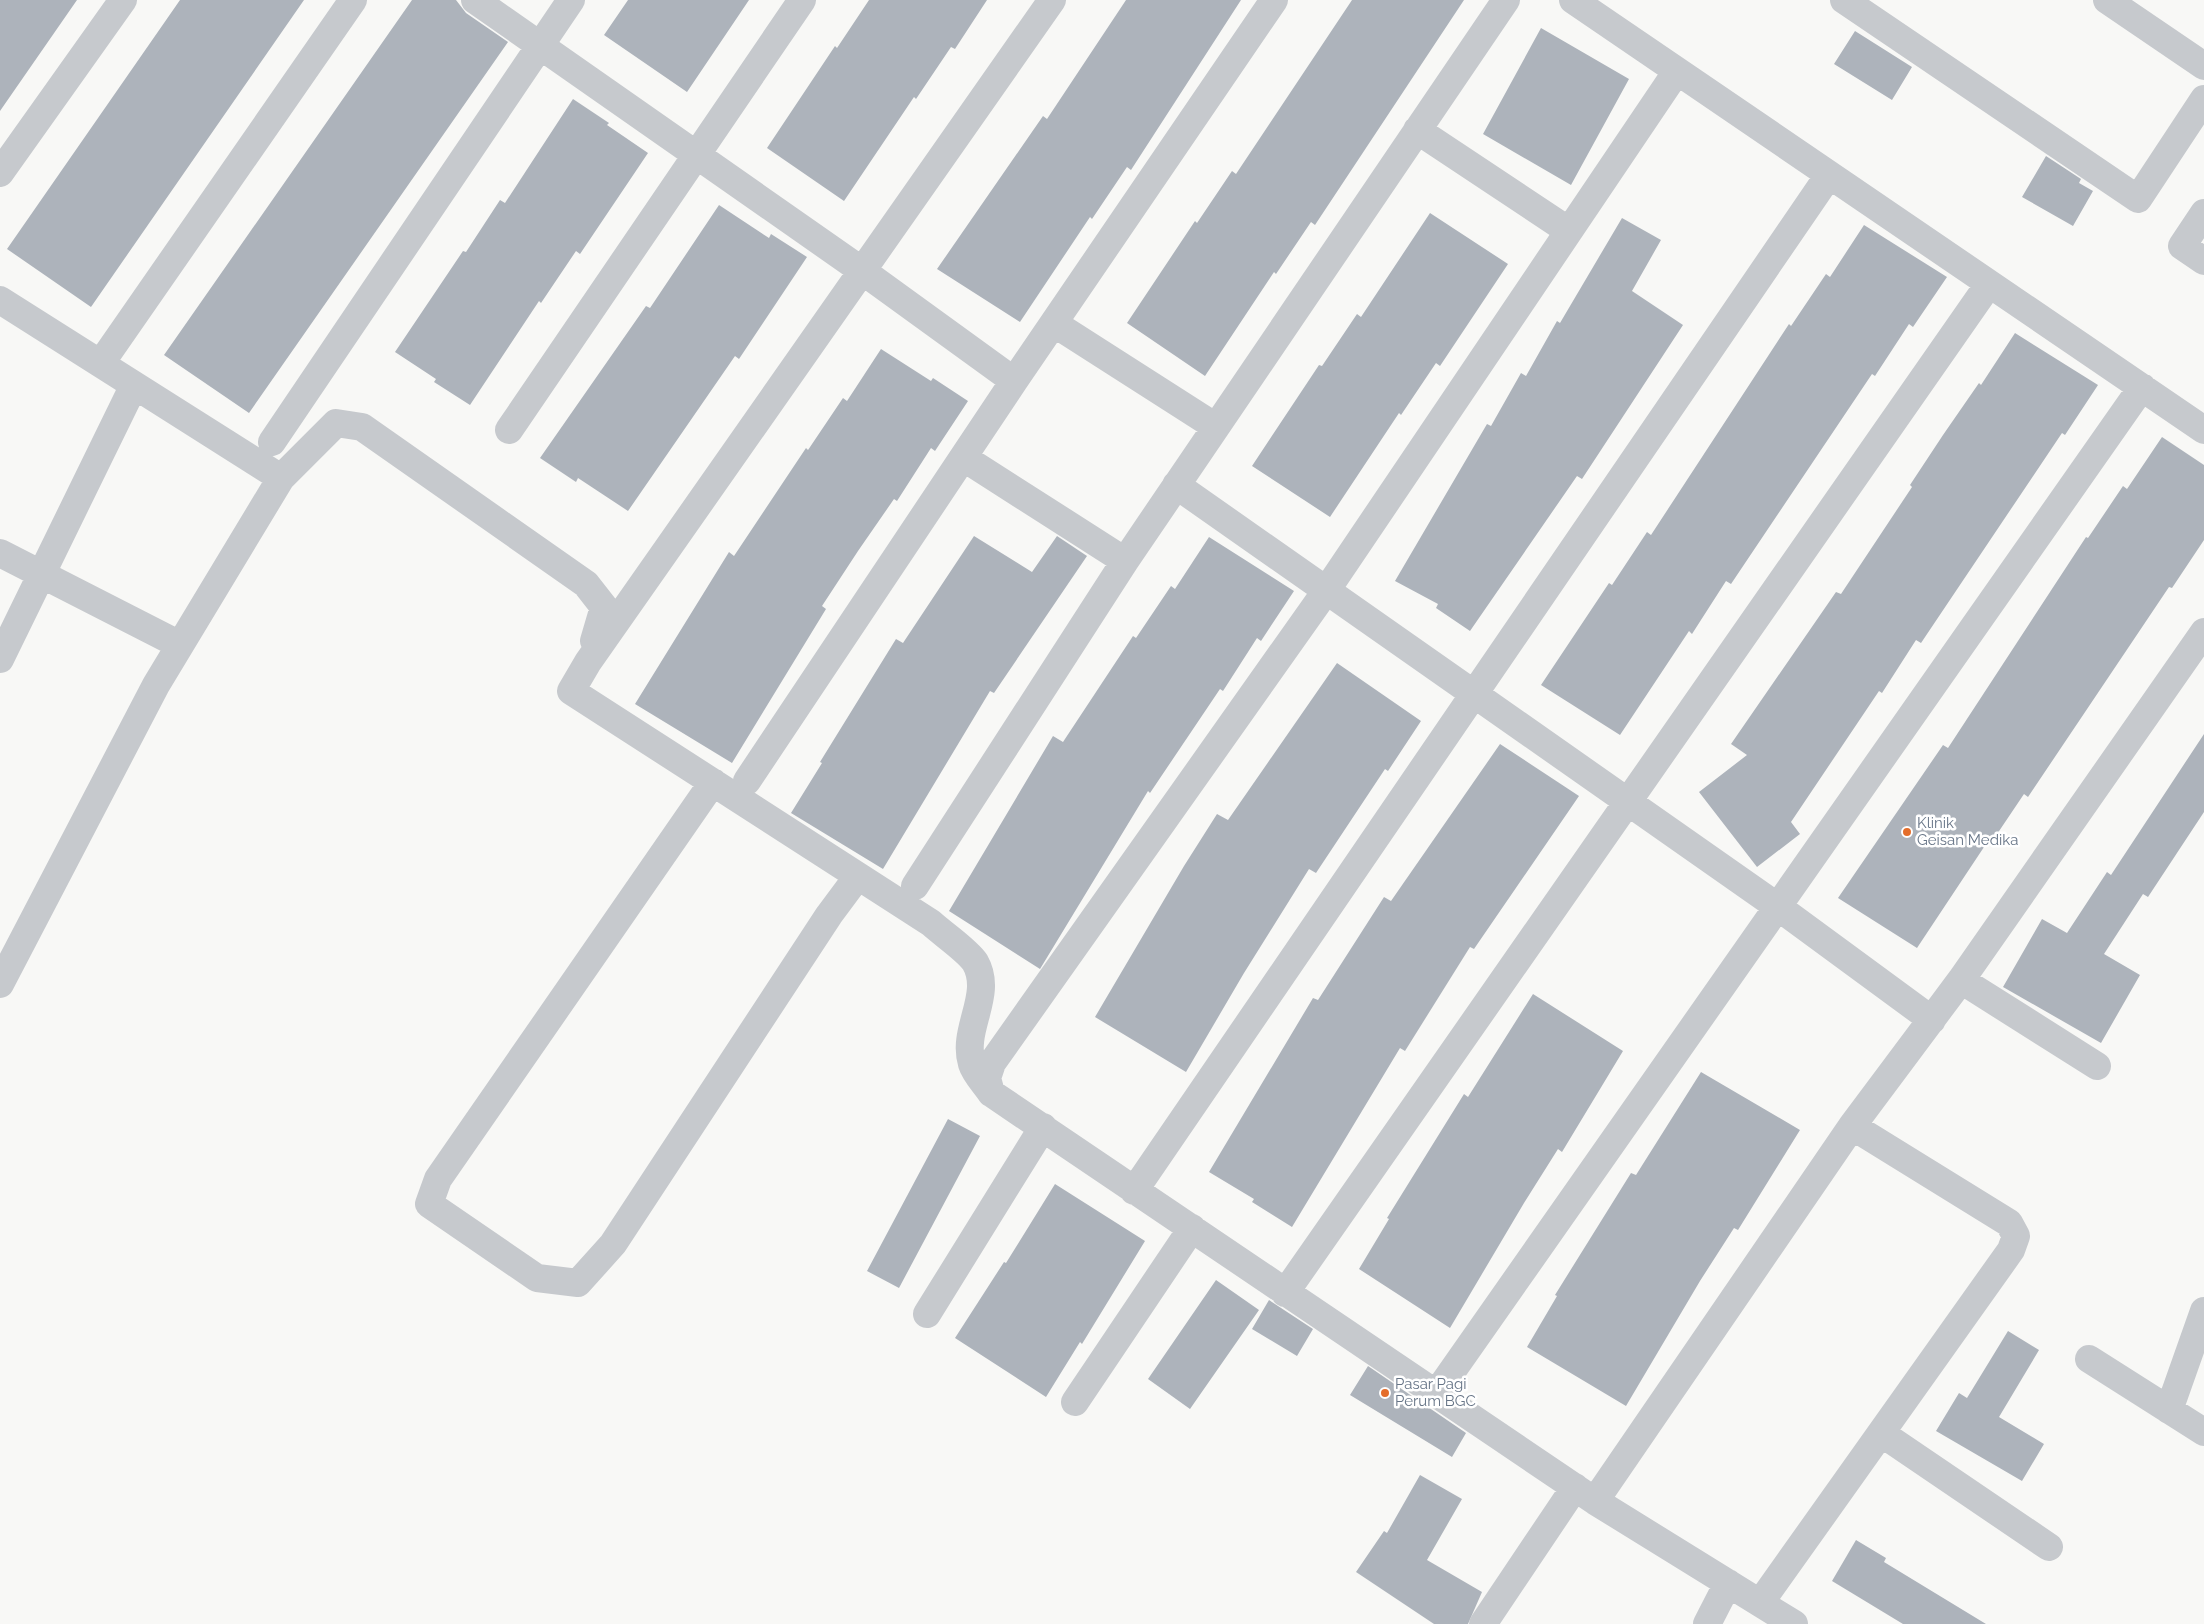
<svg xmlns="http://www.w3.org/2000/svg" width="2204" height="1624" font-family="Raleway,sans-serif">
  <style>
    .building { fill: #adb3bb }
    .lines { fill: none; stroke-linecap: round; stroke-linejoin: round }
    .minor { stroke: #c6c9cd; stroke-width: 28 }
    .poi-dot { fill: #e46d2a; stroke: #fff; stroke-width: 2 }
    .labels { text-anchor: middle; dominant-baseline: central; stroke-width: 5; stroke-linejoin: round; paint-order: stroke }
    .poi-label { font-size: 15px; fill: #677587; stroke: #fff; text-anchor: start }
  </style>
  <rect width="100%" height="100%" fill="#f8f8f6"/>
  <path class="building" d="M0,0H77L0,111Z
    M180,0H304L91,307L7,249Z
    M412,0H456L466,13L508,42L249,413L164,355Z
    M628,0H749L687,92L604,35Z
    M869,0H987L955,49L951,47L916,99L914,97L844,201L767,148L835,46L837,48Z
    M1126,0H1241L1131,170L1127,167L1092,219L1090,217L1020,322L937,269L1043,116L1047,119Z
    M1352,0H1464L1315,225L1311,222L1276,274L1274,272L1205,376L1127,323L1195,221L1197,223L1232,171L1236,174Z
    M1541,28L1629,79L1571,185L1483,134Z
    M1855,31L1912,67L1892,100L1834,64Z
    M573,99L609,123L607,125L648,153L580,254L576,251L541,303L539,301L470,405L434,382L436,379L395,352L463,251L466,252L500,200L505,203Z
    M2046,156L2081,179L2079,183L2093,191L2073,226L2022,197Z
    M719,205L769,238L771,234L807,257L739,359L735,356L628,511L578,478L576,482L540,458L646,306L650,308Z
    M1430,213L1508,264L1440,366L1436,363L1401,415L1399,413L1330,517L1252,466L1319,365L1322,366L1357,314L1361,317Z
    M1622,218L1661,240L1632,291L1683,325L1582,479L1577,476L1470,631L1436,608L1438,604L1395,581L1487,424L1491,426L1521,373L1526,376L1557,321L1560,323Z
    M1864,225L1947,277L1913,327L1909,324L1875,376L1872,374L1731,584L1726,581L1692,634L1689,631L1620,735L1541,685L1609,583L1612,585L1647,532L1651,535L1789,324L1791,326L1826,274L1830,277Z
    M2015,333L2098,385L2065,435L2062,433L1921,643L1916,640L1882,693L1879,691L1791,822L1800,834L1757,867L1699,792L1747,755L1731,744L1836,592L1841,594L1912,487L1910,485L1943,435L1979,383L1981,385Z
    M881,349L931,381L933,378L968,401L935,451L931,448L897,501L894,499L858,551L822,606L826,609L732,763L635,704L729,552L734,556L806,448L808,450L843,398L847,401Z
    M2162,437L2204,465V540L2172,588L2169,587L2028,797L2024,794L1989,846L1986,844L1917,948L1838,898L1943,745L1948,748L2086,537L2088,538L2123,486L2127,489Z
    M974,536L1032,572L1057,536L1087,556L994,693L990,691L883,869L791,813L822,763L820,762L896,639L903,643Z
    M1209,537L1294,591L1261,641L1257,638L1223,691L1220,689L1150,793L1148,791L1040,969L949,911L1053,736L1063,742L1133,636L1136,638L1171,586L1175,589Z
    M1337,663L1421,721L1388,771L1385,769L1316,873L1309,869L1244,973L1186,1072L1095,1017L1184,866L1217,814L1228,820Z
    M2204,734V812L2148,897L2143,894L2104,954L2140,975L2101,1043L2003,987L2042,919L2067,933L2107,872L2111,875Z
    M1500,744L1579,796L1474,949L1470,947L1405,1051L1400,1048L1292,1227L1252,1202L1254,1199L1209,1172L1313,998L1318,1000L1384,897L1391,901Z
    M1533,994L1623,1051L1562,1152L1558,1149L1524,1203L1450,1328L1359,1269L1389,1219L1387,1218L1464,1094L1468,1097Z
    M1701,1072L1800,1130L1738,1230L1734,1228L1700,1281L1626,1406L1527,1347L1557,1296L1555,1295L1631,1173L1636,1175Z
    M948,1119L980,1136L899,1288L867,1271Z
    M1055,1184L1145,1241L1082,1344L1080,1342L1046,1397L955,1338L1004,1262L1006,1263Z
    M1216,1280L1259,1310L1190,1409L1148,1379Z
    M1269,1300L1313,1329L1297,1356L1252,1329Z
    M2008,1331L2039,1350L1999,1417L2044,1444L2022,1481L1936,1431L1959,1393L1967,1398Z
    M1368,1366L1466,1433L1452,1457L1350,1395Z
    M1420,1475L1462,1499L1427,1560L1482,1592L1468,1624H1434L1356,1572L1384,1531L1387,1533Z
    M1856,1540L1886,1558L1884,1562L1986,1624H1903L1832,1581Z"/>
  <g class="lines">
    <path class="minor" d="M475,0L861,270L1014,381
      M1573,0L2204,430
      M1844,0L2138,199L2204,99
      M2107,0L2204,66
      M1677,71L1326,591L992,1063L987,1078L991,1093L1595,1501L1794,1624
      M1417,130L1569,231
      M0,173L123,0
      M2204,213L2182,246L2204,261
      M0,300L281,478L336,423L362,427L586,584L604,607L594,641
      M1055,324L1216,427
      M101,363L353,0
      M509,430L802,0
      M272,442L571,0
      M964,458L1125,561
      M1176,485L1778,907L1932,1020
      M0,553L180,645
      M0,659L134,385
      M747,781L1014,381L1274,0
      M713,782L438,1179L429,1204L537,1278L578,1283L613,1244L829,915L858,876
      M915,886L1125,561L1506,0
      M1961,980L2097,1066
      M0,984L156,685L281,478
      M991,1093C985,1084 975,1074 972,1064C961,1029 994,995 975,962C967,950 943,934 931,923L571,691L588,662L1052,0
      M1134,1191L1829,175
      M1285,1293L1989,284
      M927,1314L1043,1127
      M2089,1359L2204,1432
      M1436,1394L2142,387
      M1075,1402L1192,1228
      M2169,1410L2204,1311
      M1881,1433L2049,1547
      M1595,1501L1852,1126L1961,980L2204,632
      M1760,1603L2011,1250L2016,1236L2009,1223L1852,1126
      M1483,1624L1575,1487
      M1707,1624L1728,1583"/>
  </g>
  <g class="poi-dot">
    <circle cx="1907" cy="832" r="5"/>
    <circle cx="1385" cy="1393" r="5"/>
  </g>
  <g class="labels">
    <g class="poi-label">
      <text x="1917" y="823">Klinik<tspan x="1917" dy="17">Geisan Medika</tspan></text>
      <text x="1395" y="1384">Pasar Pagi<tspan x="1395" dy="17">Perum BGC</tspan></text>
    </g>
  </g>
</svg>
